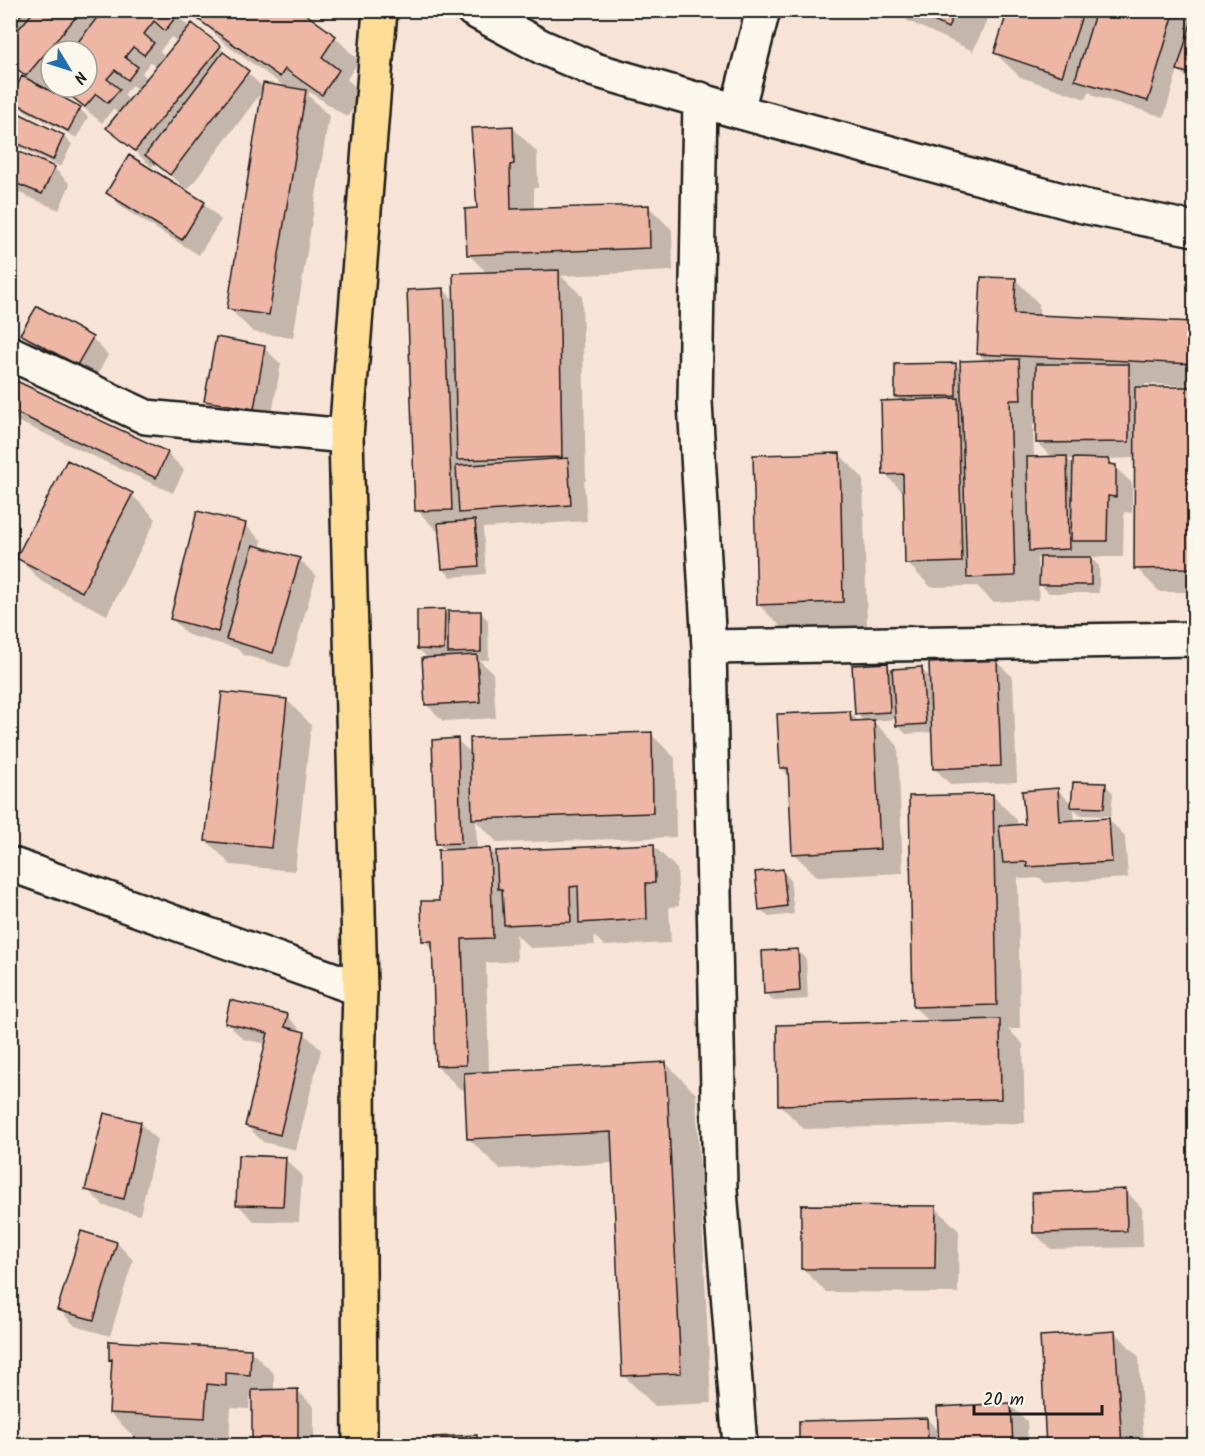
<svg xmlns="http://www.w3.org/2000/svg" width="1205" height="1456" font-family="Kalam,sans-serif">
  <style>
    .shadow { fill: #0003; fill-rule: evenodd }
    .building { fill: #eeb6a4; stroke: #1c1c1c; stroke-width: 1.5 }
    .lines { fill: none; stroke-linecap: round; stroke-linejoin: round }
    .minor-casing { stroke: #1c1c1c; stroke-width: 38 }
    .major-casing { stroke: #1c1c1c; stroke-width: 38 }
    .minor { stroke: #fbf7ec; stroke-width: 33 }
    .major { stroke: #fedd96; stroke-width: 33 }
  </style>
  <rect width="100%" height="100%" fill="#f7e4d6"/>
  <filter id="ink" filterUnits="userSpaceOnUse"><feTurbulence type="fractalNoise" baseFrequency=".0167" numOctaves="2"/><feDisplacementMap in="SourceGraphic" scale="12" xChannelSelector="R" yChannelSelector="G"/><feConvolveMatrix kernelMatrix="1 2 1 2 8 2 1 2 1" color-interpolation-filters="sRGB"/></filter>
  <g filter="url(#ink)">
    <path class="shadow" d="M10,10H172L190,28L192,25L220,48L264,88L288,89L225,44L201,20L205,16L199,10H297L335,37L359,61L347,79L363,95L347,117L310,92L308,95L329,116L293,338L253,332L229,308L264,89L188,190L155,163L152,167L108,127L119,114L113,109L102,123L59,87H87V51H51V83L45,90L80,109L88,117L77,138L20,108L10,99V76L19,84L32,82L10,62ZM171,37L178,42L166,57L160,51ZM150,62L157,67L148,79L142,73ZM132,85L138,90L130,101L124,95Z
      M720,10H757L754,21Z
      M862,10H873L871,15Z
      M898,10H992L973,51L908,21Z
      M1010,10H1189L1194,16V86L1178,69L1164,117L1094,96L1089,91L1086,99L1020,77L995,53Z
      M10,111L63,136L72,144L61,167L10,143Z
      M513,128L537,152L538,188H534V210L648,206L672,230L673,271L561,276L582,296L586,481H584L587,521L483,528L486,574L451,577L443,569L440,534L417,510L444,290L455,301L488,274L468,254L478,210Z
      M10,149L54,168L70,184L59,210L10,189Z
      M129,158L204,204L221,220L199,255L124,209L108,193Z
      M1015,279L1039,304V316L1194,323V592H1160L1136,568V458L1106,459L1132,483V513L1124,512L1123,557H1090L1099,566V593H1049L1041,585V561L1037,557L1039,600L993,602L977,586L931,587L907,563L905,494L885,474L902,402L897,397L956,365L962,371L986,361L978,354ZM1145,384L1178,385V388H1145ZM1033,424H1037V443L1053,458L1034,459ZM1068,459H1075V466Z
      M22,334L92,338L108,355L94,381L39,351Z
      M264,348L281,364L270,425L222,417L205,400Z
      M10,379L167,453L184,470L173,493L13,419L10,417Z
      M839,454L863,478L867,626L783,629L759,605Z
      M68,462L132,495L156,519L107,615L42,582L18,558Z
      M245,525L262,541L260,549L300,560L316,576L289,668L244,655L236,648L188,635L171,618Z
      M444,611L450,617L480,612L488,620L489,660H479L493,673L496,718L443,721L426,704L429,659L418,649Z
      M997,661L1013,678L1017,782L951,785L934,768L933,732L906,734L898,726L897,719L873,721L898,746L903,873L818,877L793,853L790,776L781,767L849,712L859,722H865L856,713L887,665L893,671L921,669L931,678Z
      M287,700L311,725L295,871L231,865L207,841Z
      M651,734L675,758L676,837L498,843L476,821L477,850L490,849L498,857L653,845L677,869L679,906L669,907L671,943L605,946L594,936L595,945L530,948L516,934L517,961L486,963L489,1073L666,1063L696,1094L711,1403L655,1406L624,1376L614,1163L500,1169L469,1139L467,1090H461L437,1066L434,951L424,940L441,903L445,851L438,843L457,740L472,754Z
      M1105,785L1113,793L1111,816L1081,815L1074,809L1075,822L1109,820L1125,836L1128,878L1045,883L1040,878L1021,879L1018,876L1020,1029H1008L1023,1044L1025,1123L804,1129L780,1105L930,1022L914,1007L992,795L1017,820V826H1027L1058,790L1073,805Z
      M782,871L790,879L794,914L769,917L760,909Z
      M798,951L806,959L808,999L774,1001L766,993Z
      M287,1016L321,1050L296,1150L263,1142L247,1126L267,1044L243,1039L226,1022Z
      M105,1115L141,1124L157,1140L140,1215L104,1206L87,1189Z
      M285,1159L302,1175L299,1222L254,1221L237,1204Z
      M1126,1191L1142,1208L1143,1247L1051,1249L1034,1233Z
      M935,1207L959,1231L958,1293L826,1292L802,1268Z
      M117,1243L133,1260L110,1336L75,1326L59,1309Z
      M1115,1332L1139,1357L1144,1446H1048Z
      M250,1350L274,1374V1391L297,1390L314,1407V1446H254L253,1397H250L249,1409L231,1408L229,1441L134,1437L110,1413L113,1362L110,1359Z
      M1010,1405L1027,1421L1028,1446H800L927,1419L940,1433Z
      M476,1437L485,1446H435Z"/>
    <path class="building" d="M10,10H25L10,28Z
      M35,10H82L26,76L10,63V39Z
      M103,10H174L178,14L165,31L154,21L144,34L154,43L144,55L133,47L125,57L138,67L128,80L115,70L107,79L120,89L108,103L96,94L85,107L59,87H87V51H71Z
      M206,10H300L336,36L322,57L339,70L322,95L285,69L280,77L199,20Z
      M911,10H956L948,28Z
      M1008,10H1084L1062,76L994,53Z
      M1096,10H1175L1148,101L1075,80Z
      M1194,13V75L1177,70Z
      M192,23L221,46L135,151L106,128Z
      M223,52L249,71L170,175L145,155Z
      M22,76L81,107L68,131L10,100Z
      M263,83L306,90L269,315L227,309Z
      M10,109L64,135L53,160L10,140Z
      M513,126L514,164L510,165L511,209L649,205L650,248L467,255L465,209L477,208L471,128Z
      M10,148L55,167L42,194L10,181Z
      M129,155L205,202L182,240L106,193Z
      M559,270L562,457L457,460L453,273Z
      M981,277L1016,278L1014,314L1194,322V364L977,354Z
      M444,288L452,510L415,511L407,290Z
      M37,306L93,337L77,365L20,334Z
      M216,337L265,346L254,409L204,401Z
      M1019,359L1021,400H1010L1015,576L967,578L960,361Z
      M956,363V396L895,397V364Z
      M1036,364H1129V442L1036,443Z
      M10,378L168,452L156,478L10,410Z
      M1135,387H1194V568L1134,569Z
      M958,398L962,562L905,564L903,474L883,475L881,401Z
      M840,453L843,602L757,605L753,455Z
      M1067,456L1069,549L1029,551L1027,457Z
      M568,458L571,505L459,513L456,466Z
      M1073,458L1109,459V464L1116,465V497L1108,496L1107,541H1071Z
      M67,460L133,493L82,592L16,558Z
      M197,511L246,523L218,632L170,619Z
      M475,520L479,566L442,569L438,523Z
      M253,545L300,558L273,653L226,639Z
      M1040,557H1091V585H1039Z
      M445,609L444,650L417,649V610Z
      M448,611H481V652L448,653Z
      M477,655L480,702L425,705L422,658Z
      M997,660L1001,766L933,769L929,663Z
      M888,663L890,712L855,714L852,665Z
      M922,667L926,724L896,726L892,669Z
      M222,692L287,699L271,848L205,841Z
      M850,711L851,721L874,720L880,849L792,854L788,768H780L777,714Z
      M652,732L653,813L472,819L470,738Z
      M458,738L461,843L436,844L432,740Z
      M1073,782L1106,783L1104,808L1071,807Z
      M1058,788L1060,821L1109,818L1112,862L1027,867V862L1003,863L999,826L1025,824L1022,791Z
      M993,794L997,1005L913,1007L909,796Z
      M654,844L655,883H646L647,919L579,923L578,886L570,887L571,922L504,925L502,889H498L496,851Z
      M490,848L493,938L462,939L466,1065L436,1066L432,941H422L421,901H439L438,850Z
      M783,869L787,906L759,910L755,872Z
      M798,949L800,991L764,994L762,951Z
      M230,1000L288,1014L285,1027L305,1032L280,1135L245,1126L268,1033L225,1023Z
      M1000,1019L1001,1099L778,1105L777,1025Z
      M666,1062L681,1373L622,1376L611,1132L467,1139L464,1073Z
      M104,1113L141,1122L124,1199L85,1190Z
      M238,1155L286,1157L283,1206L236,1205Z
      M1126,1189L1127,1231L1033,1233L1032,1193Z
      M801,1205L936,1206L935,1269H801Z
      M81,1231L117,1242L94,1320L57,1310Z
      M1115,1331L1122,1446H1046L1040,1336Z
      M109,1341L251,1349L250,1375L226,1373V1386L207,1384L205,1418L109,1413L112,1359L109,1360Z
      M298,1389V1446H252V1390Z
      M1011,1403L1013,1446H939L937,1407Z
      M927,1418L928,1446H799V1421Z
      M477,1435V1446H434L433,1437Z"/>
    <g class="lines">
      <g class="minor-casing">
        <path id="minor" d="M473,10L542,47L595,70L737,111L1083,206L1194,229
          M700,99L695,402L709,647L720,1190L740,1446
          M737,111L763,10
          M10,353L146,417L346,436
          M709,647L1194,639
          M10,864L360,989"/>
      </g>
      <g class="major-casing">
        <path id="major" d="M360,1446L358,1070L360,989L346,436L380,10"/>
      </g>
      <use href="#minor" class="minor"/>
      <use href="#major" class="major"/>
    </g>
  </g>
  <rect width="1205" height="1456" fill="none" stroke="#fbf7ec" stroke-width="36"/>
  <rect x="18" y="18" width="1169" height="1420" fill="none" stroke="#1c1c1c" stroke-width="2" filter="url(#ink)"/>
  <g transform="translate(69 69) rotate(128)"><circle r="28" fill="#fbf7ec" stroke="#a29f99" stroke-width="1.5"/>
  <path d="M0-4.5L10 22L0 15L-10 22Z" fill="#1f6fb2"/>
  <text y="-9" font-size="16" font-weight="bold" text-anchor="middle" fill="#1c1c1c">N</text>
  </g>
  <path d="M974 1405v9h128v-9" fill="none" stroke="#1c1c1c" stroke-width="3"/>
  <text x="983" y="1405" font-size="18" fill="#1c1c1c" stroke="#fbf7ec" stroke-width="4.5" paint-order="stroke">20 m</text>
</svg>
